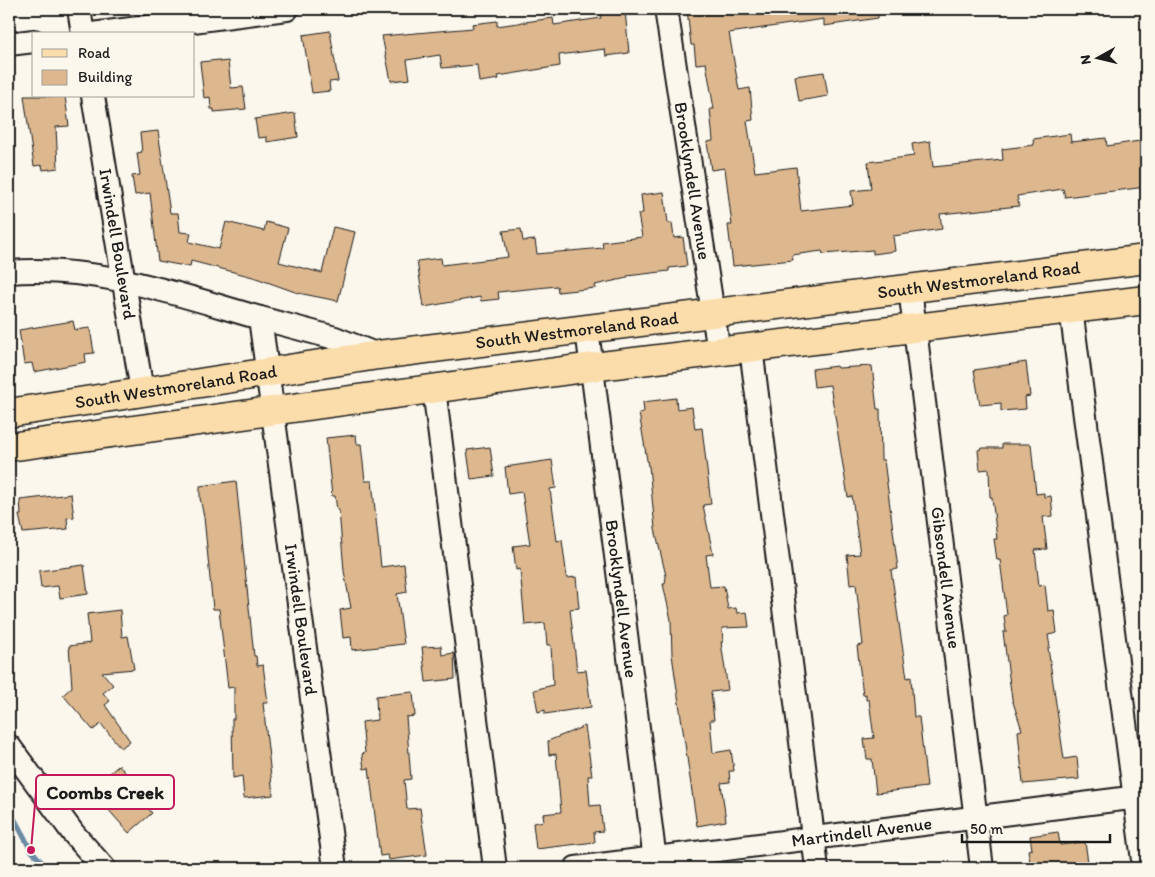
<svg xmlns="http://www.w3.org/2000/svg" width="1155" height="877" font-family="Itim,sans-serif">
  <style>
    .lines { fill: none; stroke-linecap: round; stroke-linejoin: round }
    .stream { stroke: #6a8aa3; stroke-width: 5.5 }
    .building { fill: #ddb88f; stroke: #1c1c1c }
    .minor-casing { stroke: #1c1c1c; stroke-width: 26 }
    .major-casing { stroke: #1c1c1c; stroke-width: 31 }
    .minor { stroke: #fbf7ec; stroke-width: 22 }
    .major { stroke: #fbddab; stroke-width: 28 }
    .labels { text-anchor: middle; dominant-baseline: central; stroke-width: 4; stroke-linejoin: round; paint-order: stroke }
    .street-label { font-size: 18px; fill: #1c1c1c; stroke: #fbf7ec }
    .leader { fill: none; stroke: #c2185b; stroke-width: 2 }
    .callout-dot { fill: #c2185b; stroke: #fbf7ec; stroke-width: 2 }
    .callout { fill: #fbf7ec; stroke: #c2185b; stroke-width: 2 }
    .callout-label { font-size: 19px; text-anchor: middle; font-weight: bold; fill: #1c1c1c }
  </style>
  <rect width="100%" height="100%" fill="#fbf7ec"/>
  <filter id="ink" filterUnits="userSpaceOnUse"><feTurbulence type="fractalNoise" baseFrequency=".02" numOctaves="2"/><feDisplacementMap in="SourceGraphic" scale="10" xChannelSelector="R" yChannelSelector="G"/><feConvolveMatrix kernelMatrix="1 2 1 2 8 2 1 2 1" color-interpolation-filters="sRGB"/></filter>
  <g filter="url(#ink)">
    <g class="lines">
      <path class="stream" d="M9,809L31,850L47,868"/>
    </g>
    <path class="building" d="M616,9L617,12L625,10L629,53L606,56L605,49L559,55L560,66L498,76L499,79L479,82L477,65L442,68L440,55L407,60L410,79L391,81L382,36L473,28L472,24L497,21V26L553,18L554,25L601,18L600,11Z
      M687,9H878V18L824,26V19L729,33L739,90L750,88L753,120L747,121L755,172L796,167L801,211L853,205L851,191L871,189L868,162L914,156L912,144L930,141L933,167L1003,160L1002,149L1034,145L1033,139L1070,134L1071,142L1106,138L1107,146L1146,140V187L1065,197L1063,189L1017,196L1019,206L940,214L942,229L893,236L895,251L873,254V250L823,254L822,251L792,255L793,260L733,266L728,225H732L725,168L711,170L707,142L713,141L710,109H714L706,63L696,64L694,45H691Z
      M330,31L338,81L329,82L330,91L312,93L303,35Z
      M219,60V62L228,61L231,88L243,87L246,109L214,112V109H211L210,97L204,98L200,62Z
      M824,72L828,96L799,101L795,76Z
      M24,96H65L69,126L56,127L58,168L43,170L42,165L34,166Z
      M295,113L298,137L267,142V137L258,138L255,119Z
      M158,131L170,213H178L180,232L191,233L189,242L219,249L226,222L264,231L266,222L288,228L279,262L322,273L333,227L355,232L338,301L298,293L253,277L191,261L190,267L158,261L150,193L135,195L132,176L140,175L137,153L142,152L140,133Z
      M664,192L668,223H672L674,238L683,237L687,266L669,268V271L627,276V278L595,285L596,288L558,292L557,286L498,292L499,299L481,301L480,297L424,307L417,261L441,258L442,265L508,257L503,231L521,229L523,241L535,240L537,254L603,248L602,242L642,237L638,214L643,213L641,195Z
      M73,321L75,330L90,328L94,353L85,354L86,362L34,372L32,363L24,364L19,330Z
      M1026,362L1030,396L1025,397L1026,409L1001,411V403L980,405L974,370Z
      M837,366L838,368L872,366L877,409H880L881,460H884L898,569L891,570L907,678L911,677L914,717H919L927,787L876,793L872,759H867L864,739L874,738L869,700H866V694L863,695L857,646L863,645L856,584L850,585L847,555L860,554L852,496L848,497L830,385L814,387L812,369Z
      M676,398L677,409L692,407L695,429L702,428L711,504L703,505L713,554L706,555L710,587L724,586L728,609L736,608L737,613L747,612L749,627L722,628L723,642H721L728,690L711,692L714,720H710L713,753L731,750L734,771H729L730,782L721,783L726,821L697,826L672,655L671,620L663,584H665L666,576L655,529L649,466H648L639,413L644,412L643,402Z
      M356,435L357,444H361L365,481H372L381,567L404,564L407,592L397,594L404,644L352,650L351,637L343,638L340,610L351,608L344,571L339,510H337L335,496H332L326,438Z
      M1002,444H1031L1036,494L1044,493V497L1051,496L1053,516L1043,517L1047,549L1035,550L1039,586L1045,585L1048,611L1054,610L1057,633L1048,635L1050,647L1048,648L1064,759L1077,757L1079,779L1023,784L1018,731L1022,730L1012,699L1003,632H1006L1004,616L1007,615L1000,560H997L994,539H997L992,497H990L989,469L980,470L978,450L983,448H1002Z
      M490,447L494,476L471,479L467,450Z
      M552,460L556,488L550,489L557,541L562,540L567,578L576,577L579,608L570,609L577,671L586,670L591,707L545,714V710L538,712L534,690L553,685L551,645H547L545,623L525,625L520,569L516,570L513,546L530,544L522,492L508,494L505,467Z
      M236,481L254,656H256L257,666L263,665L268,703H263L273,795L244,798L242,776L233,778L232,719H234V687L228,688L219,609H213L204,517L200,498V486Z
      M71,494L74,517L67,518L68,529L23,533L19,515H21L20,500Z
      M84,565L88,594L60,598L58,586L41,588L39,571Z
      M120,610L122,637L128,636L134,669L102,672L113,685L103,693L110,701L105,705L130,741L121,748L101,724L93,730L63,695L72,687L69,646L90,643L87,614Z
      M441,646L442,655L454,653L455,679L426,682L422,647Z
      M413,692L415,716L406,717L411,779L404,780L407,809L420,808L427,855L389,860L388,855L380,856L369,768L364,769L362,754L365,753L362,722L377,720L376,696Z
      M585,726L592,776H588L590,806L600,805L603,831L594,832L595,842L536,849L533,823L544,821L543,814L561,812L556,754L549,755L548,741Z
      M119,765L140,790L137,797L152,813L129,833L91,790Z
      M1058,832L1060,845L1085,842L1088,862L1031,868L1028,850L1032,849L1030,836Z"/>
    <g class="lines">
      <g class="minor-casing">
        <g id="minor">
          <path d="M79,9L83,34"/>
          <path id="s1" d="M666,9L719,352"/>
          <path d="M92,34L287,9"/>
          <path d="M9,44L34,41"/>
          <path id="s2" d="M93,96L142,391"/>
          <path id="s3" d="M9,272C97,265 176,294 260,318L335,868"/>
          <path id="s4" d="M910,289L982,868"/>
          <path d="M1071,309L1144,868"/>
          <path d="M260,318L335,338L378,355"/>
          <path id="s5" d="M587,330L656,868"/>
          <path d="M751,348L817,868"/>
          <path d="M434,389L495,868"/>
          <path d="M9,746L73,833L104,868"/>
          <path id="s6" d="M576,868L1146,796"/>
        </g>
      </g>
      <g class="major-casing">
        <g id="major">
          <path id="s7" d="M9,413L378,355L1146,259"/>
          <path d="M9,447L592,367L1146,300"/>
        </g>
      </g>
      <use href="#minor" class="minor"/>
      <use href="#major" class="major"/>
    </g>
  </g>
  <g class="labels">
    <g class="street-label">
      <text stroke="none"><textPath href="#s1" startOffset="174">Brooklyndell Avenue</textPath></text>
      <text stroke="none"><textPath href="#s2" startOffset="150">Irwindell Boulevard</textPath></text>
      <text stroke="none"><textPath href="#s7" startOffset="979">South Westmoreland Road</textPath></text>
      <text stroke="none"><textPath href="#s7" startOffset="574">South Westmoreland Road</textPath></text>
      <text stroke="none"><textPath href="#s7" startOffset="169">South Westmoreland Road</textPath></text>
      <text stroke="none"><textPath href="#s4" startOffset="291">Gibsondell Avenue</textPath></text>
      <text stroke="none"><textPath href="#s5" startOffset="271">Brooklyndell Avenue</textPath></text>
      <text stroke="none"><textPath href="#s3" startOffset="561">Irwindell Boulevard</textPath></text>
      <text stroke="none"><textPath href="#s6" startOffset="288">Martindell Avenue</textPath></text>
    </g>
  </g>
  <path class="leader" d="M31 850L36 792"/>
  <circle class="callout-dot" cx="31" cy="850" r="5"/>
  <rect class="callout" x="36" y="775" width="138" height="34" rx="5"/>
  <g class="callout-label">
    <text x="105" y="799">Coombs Creek</text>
  </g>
  <rect width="1155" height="877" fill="none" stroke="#fbf7ec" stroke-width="30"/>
  <rect x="15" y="15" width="1125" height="847" fill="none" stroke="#1c1c1c" stroke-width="2" filter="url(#ink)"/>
  <rect x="32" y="32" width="162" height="65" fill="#fbf7ec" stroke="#a29f99"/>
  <rect x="42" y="49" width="25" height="8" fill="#fbddab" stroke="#a29f99"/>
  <text x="78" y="58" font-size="15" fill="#1c1c1c">Road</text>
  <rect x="42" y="70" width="25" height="15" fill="#ddb88f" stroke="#a29f99"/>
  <text x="78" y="82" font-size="15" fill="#1c1c1c">Building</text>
  <g transform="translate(1098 58) rotate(262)" stroke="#fbf7ec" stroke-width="4" paint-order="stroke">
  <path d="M0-4L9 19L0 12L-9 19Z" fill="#1c1c1c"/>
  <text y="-8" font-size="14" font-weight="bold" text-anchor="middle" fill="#1c1c1c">N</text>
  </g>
  <path d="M962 834v8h148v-8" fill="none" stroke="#1c1c1c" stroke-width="2.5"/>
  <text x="970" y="834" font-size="15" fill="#1c1c1c" stroke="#fbf7ec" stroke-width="4" paint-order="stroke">50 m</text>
</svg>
